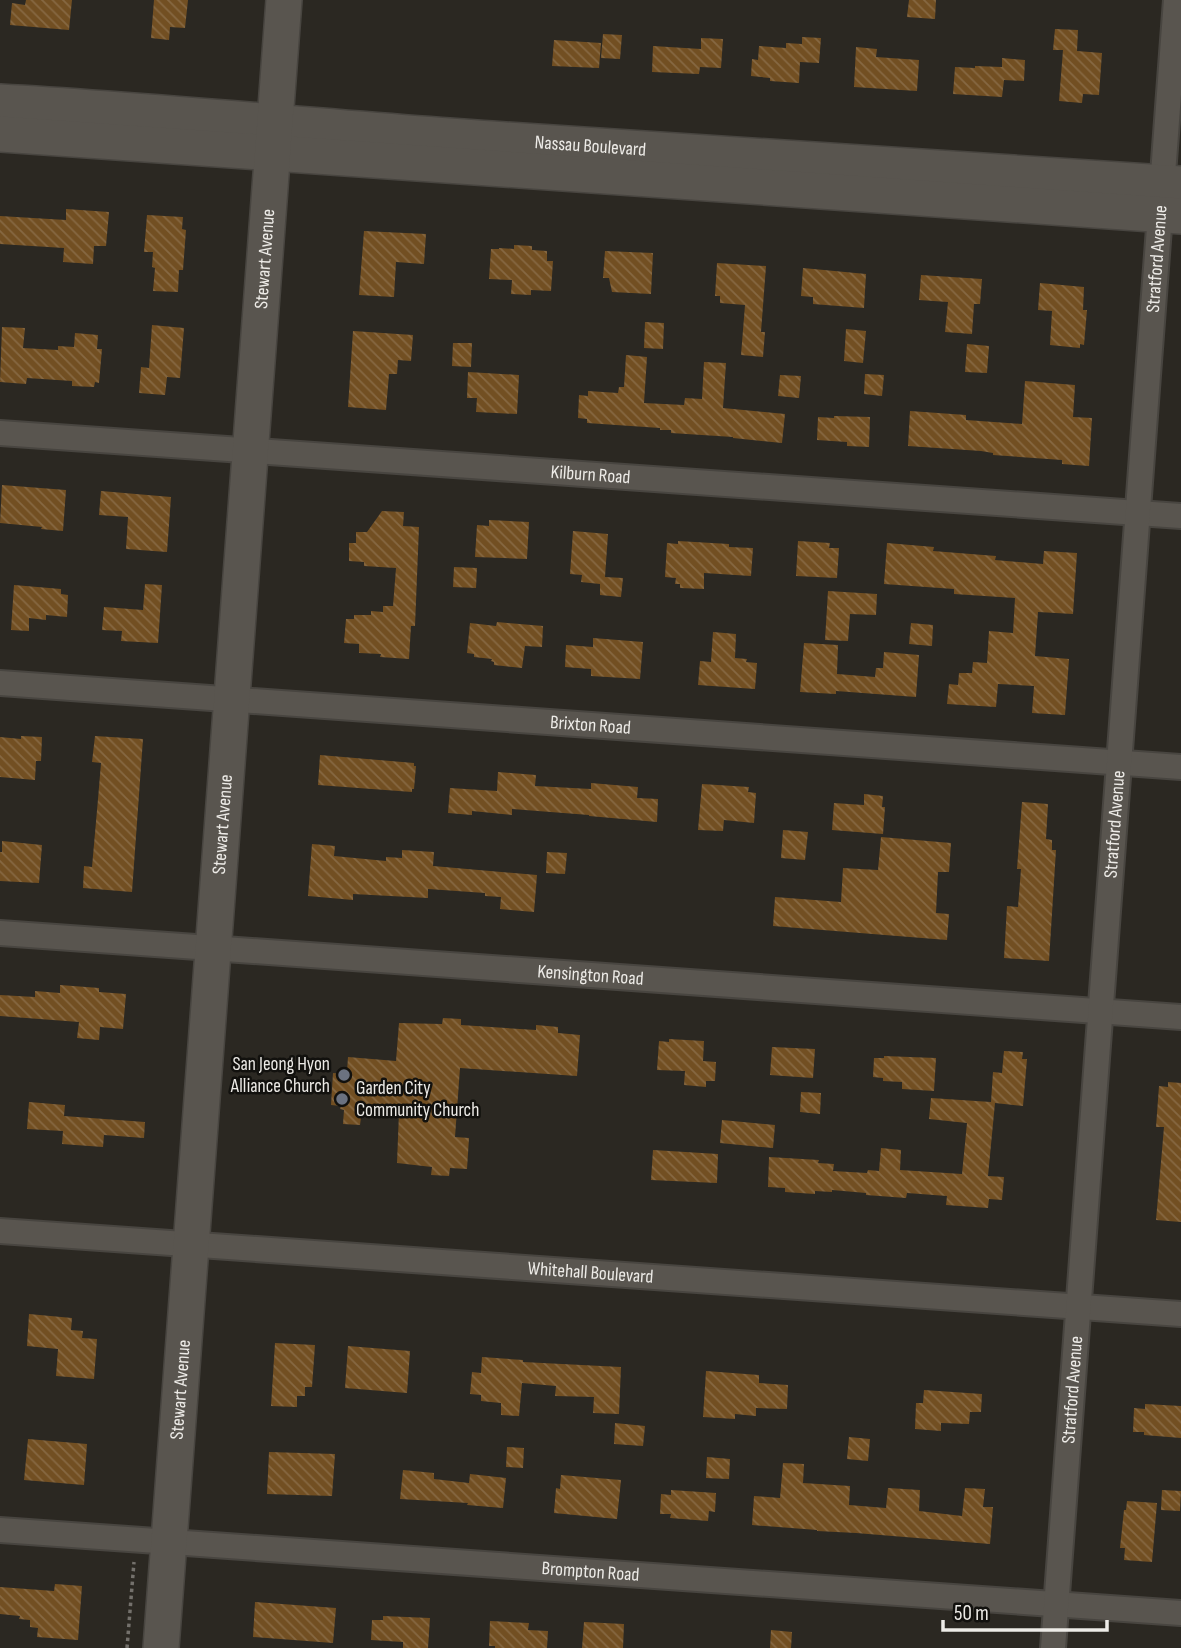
<svg xmlns="http://www.w3.org/2000/svg" width="1181" height="1648" font-family="'Sofia Sans Condensed',sans-serif">
<style>
.building{fill:url(#building-back-hatch)}
.lines{fill:none;stroke-linecap:round;stroke-linejoin:round}
.minor-casing{stroke:#484540;stroke-width:28}
.secondary-casing{stroke:#484540;stroke-width:38}
.path{stroke:#74716c;stroke-width:3.5;stroke-dasharray:3.5 3.5;stroke-linecap:butt}
.minor{stroke:#59554f;stroke-width:24}
.secondary{stroke:#59554f;stroke-width:35}
.worship-dot{fill:#6b7280;stroke:#12110e;stroke-width:2.5}
.labels{text-anchor:middle;dominant-baseline:central;stroke-width:5;stroke-linejoin:round;paint-order:stroke}
.street-label{font-size:19px;fill:#edebe7;stroke:#12110e}
.poi-label{font-size:19px;fill:#edebe7;stroke:#12110e;text-anchor:end}
</style>
<defs>
<pattern id="building-back-hatch" width="6" height="6" patternUnits="userSpaceOnUse" patternTransform="scale(1.75)"><rect width="6" height="6" fill="#724f22"/><path d="M-1 5l2 2M0 0l6 6M5-1l2 2" fill="none" stroke="#866842"/></pattern>
</defs>
<rect width="100%" height="100%" fill="#2b2822"/>
<path class="building" d="M26,0H72L69,30L10,25L12,3L25,5Z
M154,0H188L185,28L170,27L169,40L151,38Z
M909,0H936L935,19L907,17Z
M1055,29L1078,30L1077,51L1102,53L1099,95L1083,94L1082,103L1059,101L1063,50H1053Z
M603,34L622,35L620,59L601,58Z
M802,37L821,38L819,63L800,62L799,83L770,81V78L751,76L752,59L758,60L759,46L786,48V43L802,44Z
M701,38L723,39L721,68L700,67L699,74L652,72L653,46L701,49Z
M554,40L601,43L599,68L552,66Z
M856,47L877,49L876,57L919,60L917,91L854,87Z
M1002,58L1025,60L1024,81L1004,80L1002,97L953,94L955,67L975,68V66L1002,67Z
M66,209L109,212L106,246H94L93,264L63,262L64,248L0,244V216L66,220Z
M147,215L183,217L182,229L186,230L183,270H179L178,292L153,291L155,268L152,267L153,252H144Z
M364,231L426,234L424,264L396,262L394,297L359,295Z
M514,245L532,246V250L547,251V261H553L551,291L531,290V295L511,294L512,280L489,279L491,249H499V248L514,249Z
M605,251L653,253L651,294L612,292L609,278H603Z
M717,263L766,266L761,332H765L763,357L741,355L745,305L720,303V296H715Z
M803,268L866,274L864,308L813,304V297L801,296Z
M921,275L982,279L980,304H974L972,334L945,332L948,302L919,300Z
M1040,283L1084,287L1083,310H1087L1084,345L1080,344V348L1050,345L1052,311L1038,310Z
M645,322L664,323L663,349L644,348Z
M152,325L184,328L180,378L167,377L165,395L139,393L141,367L149,368Z
M2,327L25,328L23,348L58,350V346L74,347L75,333L98,335L97,349H102L99,383L95,382L94,387L72,386V381L27,378L26,384L0,382Z
M846,329L866,331L863,363L844,361Z
M353,331L413,335L411,361L398,360L397,374H389L386,410L348,407Z
M453,343H472L471,367L452,366Z
M967,344L989,346L987,373L965,372Z
M626,355L647,357L644,403L684,405L685,398L702,399L704,362L726,363L723,408L785,414L782,443L733,438V437L671,433V430H660V428L587,423V419L578,418L579,395L588,396V391L618,393L619,387H624Z
M468,372L519,375L517,414L476,412L477,398H467Z
M865,374L884,375L882,396L864,394Z
M780,375L801,376L799,398L778,396Z
M1025,381L1075,385L1073,417L1092,418L1089,466L1062,464V460L993,455V453L981,451L908,446L910,411L966,415V420L1022,424Z
M834,416L870,417L869,447L847,446V442L817,440L818,417L834,418Z
M2,485L66,490L63,531L41,529L42,527L0,523Z
M101,491L171,497L167,552L126,549L128,517L99,515Z
M382,511L404,512L403,526L419,527L415,626H411L409,659L380,657L381,654L359,653V644L344,643L346,619H354V615H371V611L383,612V606H393L396,568L364,566V562L349,561V543H356V532H367Z
M489,520L529,522L527,559L475,557L477,525L489,526Z
M573,531L608,534L605,577L623,578L621,597L600,595V584L581,582L582,575L570,574Z
M678,541L729,544V547L753,548L751,576L704,573V589L680,588V584H675L676,578L665,577L667,543L678,544Z
M798,541L830,543L829,548H839L837,578L796,576Z
M887,543L934,547L933,551L996,556L995,560L1043,564L1044,551L1077,553L1073,614L1038,612L1035,656L1069,659L1065,715L1032,713L1034,686L998,684L996,707L947,704L949,684L958,685L959,673H972L973,662L987,663L989,631L1013,633L1015,598L954,594V589L884,584Z
M454,567L477,568L476,588L453,587Z
M145,584L162,585L158,643L121,641L122,631L102,630L104,607L143,610Z
M14,585L61,589V594L68,595L67,617L46,615V620L29,618V631L11,630Z
M828,591L877,594L876,615L850,614L848,641L825,640Z
M497,622L543,626L542,647L525,646L522,668L494,665V662L491,661L492,659L474,657V654L467,653L470,623L496,626Z
M911,623L933,625L932,646L909,644Z
M713,632L736,634L735,658L747,659L746,662L757,663L755,689L698,685L700,661L711,662Z
M593,638L643,642L640,679L591,676V669L565,667L566,645L593,647Z
M804,643L838,645L837,674L875,677L876,668H883L884,652L919,655L916,697L836,691V694L800,692Z
M21,736L42,737L41,761H36L35,780L0,777V737L21,739Z
M95,736L143,739L132,892L83,888L84,866L92,867L98,799L101,763L92,762Z
M320,755L414,763V766H416L414,789H412V792L318,785Z
M498,772L536,775L535,786L591,789V783L638,787L637,798L658,799L657,822L589,816V815L512,809V815L472,811V815L448,813L450,788L497,791Z
M702,784L749,787L748,792L756,793L754,823L724,820L723,831L698,830Z
M864,794L883,796L882,807H885L883,834L832,830L834,803L864,805Z
M1022,802L1048,804L1046,839L1052,840V850H1056L1049,961L1004,958L1007,906L1018,907L1021,869H1017Z
M783,830L808,832L805,860L781,858Z
M881,837L951,843L949,872H938L936,913L949,914L947,940L773,926L775,897L841,902L843,868L878,870Z
M2,841L42,845L39,883L0,881V852H2Z
M312,844L335,846L334,856L386,861V857L402,858V850L434,852L433,866L537,875L534,912L500,909L501,897L485,896V893L428,889V898L353,894V900L308,896Z
M547,852L567,853L565,874L546,873Z
M60,985L99,988V992L126,994L123,1029L100,1027L99,1040L77,1038L79,1022L0,1016V995L35,997V991L60,993Z
M443,1018L461,1019V1025L536,1030V1025L558,1027V1033L580,1035L577,1076L460,1068L455,1137L469,1138L467,1169L450,1168L449,1176L431,1175L432,1167L397,1163L399,1112L362,1110L360,1125L343,1124L344,1110L340,1109L341,1106L331,1105L333,1073L344,1074V1070L347,1071L348,1057L396,1061L399,1023L442,1024Z
M669,1039L704,1041L703,1061L716,1062L715,1081H706V1087L684,1085L685,1071L657,1070L659,1041L669,1042Z
M772,1047L815,1049L813,1078L770,1075Z
M1004,1051L1023,1052L1022,1059H1027L1023,1106L995,1103L988,1176L1004,1177L1002,1200L989,1199L988,1208L946,1205L947,1196L907,1193L906,1198L866,1195V1193L832,1190V1192L815,1191V1194L785,1192V1188L768,1187L769,1157L819,1160L818,1163L834,1164L833,1171L867,1173L868,1170L879,1171L881,1148L901,1150L900,1170L962,1174L967,1123L929,1119L931,1098L991,1102L993,1072L1002,1073Z
M884,1056L936,1058L934,1091L902,1089V1082L883,1081V1078L873,1077L874,1058H884Z
M1168,1082L1181,1083V1222L1156,1220L1164,1127H1156L1159,1086L1168,1087Z
M801,1092L821,1093L820,1114L800,1112Z
M29,1102L65,1105L64,1116L145,1122L144,1138L104,1135L103,1147L62,1144L63,1131L27,1129Z
M722,1120L775,1125L773,1148L720,1143Z
M653,1150L718,1154L717,1183L651,1180Z
M29,1314L72,1318L71,1330L83,1331L82,1338L97,1339L94,1379L56,1376L58,1349L27,1346Z
M275,1343L315,1345L312,1387H305V1396H297V1407L271,1406Z
M348,1346L410,1351L407,1393L345,1388Z
M482,1357L523,1360V1362L621,1367L619,1414L593,1413L594,1397L555,1396L556,1386L522,1383L519,1416L501,1415V1403L481,1401V1395L470,1394L472,1372L481,1373Z
M706,1371L759,1375V1383L788,1385L787,1409L756,1408V1416L735,1414V1419L703,1417Z
M924,1390L982,1394L981,1412H970L969,1424L941,1423V1431L915,1429L916,1403H923Z
M1145,1404L1181,1406V1438L1144,1435V1432H1133L1134,1408L1145,1409Z
M615,1423L645,1426L643,1446L614,1444Z
M849,1437L870,1439L868,1461L847,1459Z
M28,1439L87,1444L84,1485L24,1480Z
M507,1447L524,1448L523,1468L506,1467Z
M269,1452L335,1454L332,1496L267,1494Z
M707,1457L730,1459L729,1479L706,1478Z
M783,1463L804,1464L803,1483L850,1486L849,1505L886,1508L888,1488L920,1490L919,1511L962,1516L965,1488L985,1489L983,1507H993L990,1544L856,1533L817,1531V1530L752,1525L754,1496L780,1498Z
M403,1470L434,1473V1479L469,1483L470,1474L506,1478L503,1508L467,1505L468,1503L400,1499Z
M561,1475L621,1480L617,1519L554,1513L556,1488L560,1489Z
M671,1490L716,1493L715,1512L709,1511L708,1521L670,1518L671,1514H660L661,1494L671,1495Z
M1162,1490L1181,1491L1180,1511L1161,1510Z
M1127,1501L1157,1503L1152,1562L1124,1560L1125,1548H1120L1124,1510H1126Z
M55,1584L82,1586L78,1640L37,1637L38,1628L30,1627V1620L19,1619L20,1616L0,1614V1587L54,1591Z
M255,1602L336,1608L333,1643L253,1637Z
M383,1616L430,1618L428,1648H403V1642L371,1640L372,1620H383Z
M490,1621L529,1623L528,1630L548,1631L547,1648H495V1646H489Z
M584,1622L624,1624L623,1648H582Z
M771,1630L792,1632L791,1648H770Z"/>
<g class="lines">
<g class="minor-casing">
<g id="minor">
<path id="s1" d="M0,433L1181,516"/>
<path id="s2" d="M0,683L1181,767"/>
<path id="s3" d="M0,933L1181,1017"/>
<path id="s4" d="M0,1231L1181,1314"/>
<path id="s5" d="M0,1530L1181,1613"/>
<path id="s6" d="M1053,1648L1176,0"/>
</g>
</g>
<g class="secondary-casing">
<g id="secondary">
<path id="s7" d="M0,102C164,111 328,128 492,139C722,156 952,168 1181,184"/>
<path d="M0,134L1181,216"/>
<path id="s8" d="M161,1648L284,0"/>
</g>
</g>
<path class="path" d="M127,1648L134,1562"/>
<use href="#minor" class="minor"/>
<use href="#secondary" class="secondary"/>
</g>
<g class="worship-dot">
<circle cx="344" cy="1075" r="7"/>
<circle cx="342" cy="1099" r="7"/>
</g>
<g class="labels">
<g class="street-label">
<text stroke="none"><textPath href="#s7" startOffset="592">Nassau Boulevard</textPath></text>
<text stroke="none"><textPath href="#s8" startOffset="1393">Stewart Avenue</textPath></text>
<text stroke="none"><textPath href="#s6" startOffset="1393">Stratford Avenue</textPath></text>
<text stroke="none"><textPath href="#s1" startOffset="592">Kilburn Road</textPath></text>
<text stroke="none"><textPath href="#s2" startOffset="592">Brixton Road</textPath></text>
<text stroke="none"><textPath href="#s8" startOffset="826">Stewart Avenue</textPath></text>
<text stroke="none"><textPath href="#s6" startOffset="826">Stratford Avenue</textPath></text>
<text stroke="none"><textPath href="#s3" startOffset="592">Kensington Road</textPath></text>
<text stroke="none"><textPath href="#s4" startOffset="592">Whitehall Boulevard</textPath></text>
<text stroke="none"><textPath href="#s8" startOffset="259">Stewart Avenue</textPath></text>
<text stroke="none"><textPath href="#s6" startOffset="259">Stratford Avenue</textPath></text>
<text stroke="none"><textPath href="#s5" startOffset="592">Brompton Road</textPath></text>
</g>
<g class="poi-label">
<text x="330" y="1064">San Jeong Hyon<tspan x="330" dy="22">Alliance Church</tspan></text>
<text x="356" y="1088" text-anchor="start">Garden City<tspan x="356" dy="22">Community Church</tspan></text>
</g>
</g>
<path d="M943 1620v10h164v-10" fill="none" stroke="#edebe7" stroke-width="3.5"/>
<text x="954" y="1620" font-size="21" fill="#edebe7" stroke="#12110e" stroke-width="5" paint-order="stroke">50 m</text>
</svg>
